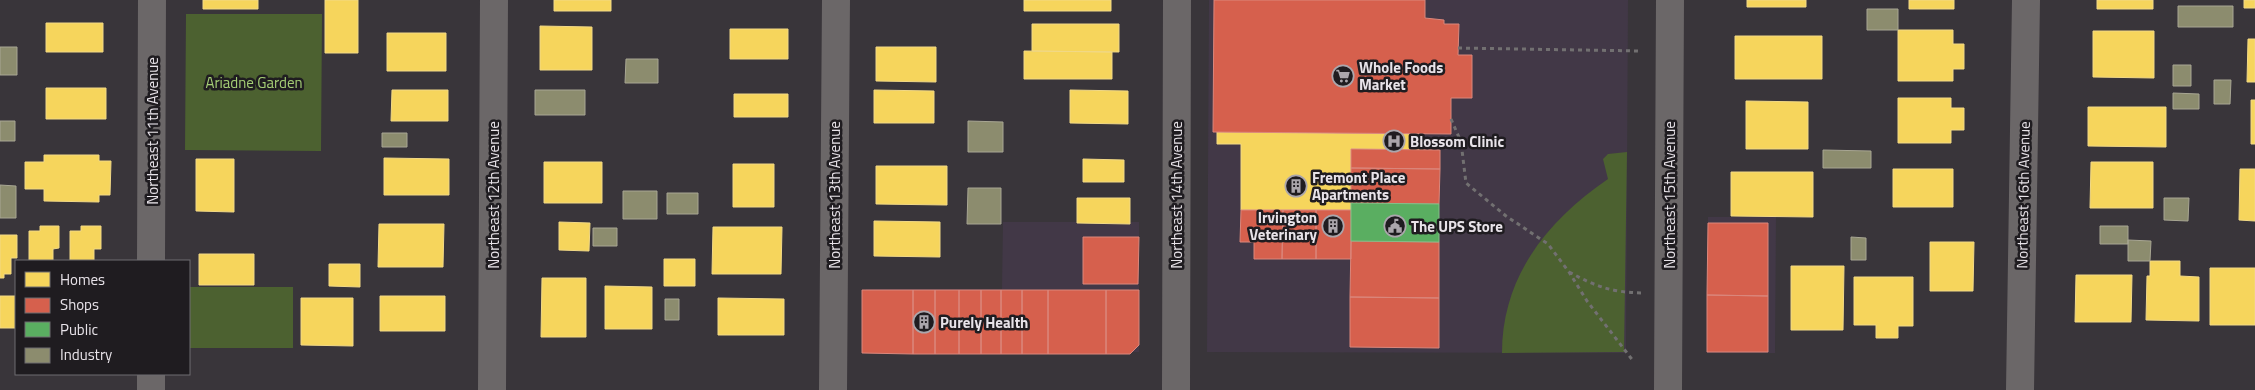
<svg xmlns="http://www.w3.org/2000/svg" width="2255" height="390" font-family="'Titillium Web',sans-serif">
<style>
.commercial{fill:#423847}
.green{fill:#4c6130}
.homes{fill:#f6d55c;stroke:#f2d986}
.shops{fill:#d6604d;stroke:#db877c}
.public{fill:#5aae61;stroke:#85be8a}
.industry{fill:#8c8c6e;stroke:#a8a693}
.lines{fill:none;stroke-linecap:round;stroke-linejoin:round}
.path{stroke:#727071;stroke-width:3;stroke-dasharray:4 4;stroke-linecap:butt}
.minor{stroke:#6b6768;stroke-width:28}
.tertiary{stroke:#6b6768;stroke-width:28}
.labels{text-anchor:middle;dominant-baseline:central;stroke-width:5;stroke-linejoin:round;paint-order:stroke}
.poi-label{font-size:15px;font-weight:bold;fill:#e8e3e9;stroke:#1f1c20;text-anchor:start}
.park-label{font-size:15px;fill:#a5ce75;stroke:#1f1c20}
.street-label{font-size:15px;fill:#e8e3e9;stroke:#1f1c20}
</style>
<rect width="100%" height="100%" fill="#39353a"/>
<path class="commercial" d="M1209,0H1628L1626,353L1207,352Z
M1708,217H1776L1775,353H1707Z
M1003,222H1139V352L866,351V289H1002Z"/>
<path class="green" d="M186,14H322L321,151L185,150Z
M1627,152L1624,352L1502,353C1502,276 1548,220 1608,179L1603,159L1608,154Z
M189,287H293V348H189Z"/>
<path class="homes" d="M203,0H258V9H203Z
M325,0H358V53H325Z
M554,0H611V11H554Z
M1024,0H1111V11H1024Z
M1747,0H1806V7H1747Z
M1909,0H1954V9H1909Z
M2097,0H2153V9H2097Z
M2244,0H2255V8H2244Z
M46,23H103V52H46Z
M1032,24H1119V52L1032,51Z
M540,26L592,27V70H540Z
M730,29H788V59H730Z
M1898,30H1953V44H1964V69H1953V81H1898Z
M2093,31H2154V78L2093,77Z
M387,33H446V71H387Z
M1735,36H1822V79H1735Z
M2248,39H2255V82H2247Z
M876,47H936V82L876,81Z
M1024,51L1112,52V79H1024Z
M46,88H106V119H46Z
M392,90H448V121H391Z
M874,90L934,91V123H874Z
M1070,90L1128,91V124L1070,123Z
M734,94H788V117H734Z
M1898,98H1951V108H1964V130H1951V143H1898Z
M2251,100H2255V144H2251Z
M1746,101L1808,102V149H1746Z
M2088,107H2166V147L2088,146Z
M1217,132L1423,134L1422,150L1351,149V210H1241V144H1217Z
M44,155H99V161H111L110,195H99V202L44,201V189H25V162H44Z
M384,158L449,159V195H384Z
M196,159H234V212L196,211Z
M1083,159L1124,160V182H1083Z
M544,162H602V203H544Z
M2091,162H2153V208H2090Z
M733,164H774V207H733Z
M876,166H947V205L876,204Z
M1893,169H1953V207H1893Z
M2240,169H2255V221L2239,220Z
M1731,172H1813V217L1731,216Z
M1077,198H1130V224L1077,223Z
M874,221L940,222V257L874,256Z
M559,222L590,223L589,251L559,250Z
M379,224H444L443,267H378Z
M40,226H59V248L53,249V261H29V231H40Z
M81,226H101V249H94V261H70V231H81Z
M713,227H782L781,274H712Z
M0,235H17V258H11V274H4V278H0Z
M1930,242H1974L1973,291H1930Z
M199,254H254V285H199Z
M664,259H695V286H664Z
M2150,261H2180V276L2199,277V321L2146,320L2147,276H2150Z
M329,264H360V287L329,286Z
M1791,266H1844L1843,330H1791Z
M2210,268H2255V325H2210Z
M2076,275H2132L2131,322H2075Z
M1854,277H1913V326H1898V338H1876V325H1854Z
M542,278H586V337H541Z
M605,286L652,287V329H605Z
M0,296H16V328H0Z
M380,296H445V331H380Z
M301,298H353V346L301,345Z
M718,298L784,299V335H718Z"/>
<path class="shops" d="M1214,0H1425V18L1444,20V24H1459L1458,55H1472V98H1451V134L1213,132Z
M1351,149L1440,150V169L1351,168Z
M1351,168L1440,169L1439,204L1351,203Z
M1241,210H1283L1282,259H1254V242H1240Z
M1283,210H1316V259H1282Z
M1316,210H1351V259H1316Z
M1708,223H1768V296L1707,295Z
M1083,237H1139L1138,284H1083Z
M1351,241L1439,242V298L1350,297Z
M862,290H913V354L862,353Z
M913,290H935V354H913Z
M935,290H959V354H935Z
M959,290H981V354H959Z
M981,290H1001V354H981Z
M1001,290H1022V354H1001Z
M1022,290H1048V354H1022Z
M1048,290H1106V354H1048Z
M1106,290H1139V345L1130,354H1106Z
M1707,295L1768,296V352H1707Z
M1350,297L1439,298V348L1350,347Z"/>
<path class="public" d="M1351,203L1439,204V242L1351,241Z"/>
<path class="industry" d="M2178,6H2233V27H2178Z
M1867,9H1898V30H1867Z
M0,47H17V75H0Z
M626,59H658V83H625Z
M2173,65H2191V86H2173Z
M2214,80H2231L2230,104H2214Z
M535,90H585V115H535Z
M2173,93L2199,94V109H2173Z
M0,121H15V141H0Z
M968,121L1003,122V152H968Z
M382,133H407V147H382Z
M1823,150L1871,151V168H1823Z
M0,185L16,186V218H0Z
M968,188H1001V224H967Z
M623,191H657V219H623Z
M667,193H698V214H667Z
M2164,198H2189L2188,221L2164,220Z
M2100,226H2128V244H2100Z
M593,228H617V246H593Z
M1851,237L1866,238V260H1851Z
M2128,240L2151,241L2150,261H2128Z
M665,299H679V320H665Z"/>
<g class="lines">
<path class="path" d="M1458,48L1641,51
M1451,119L1461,142
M1423,142H1461L1466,183L1506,216L1548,244L1569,272L1587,301L1634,362
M1569,272C1595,286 1610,292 1641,293"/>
<path class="minor" d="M151,261L152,0
M151,374V390
M492,390L494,0
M833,390L836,0
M1176,390L1177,0
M2020,390L2026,0"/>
<path class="tertiary" d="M1668,390L1670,0"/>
</g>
<defs>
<g id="supermarket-ring" transform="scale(1.125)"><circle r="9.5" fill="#1f1c20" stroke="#aba6ac" stroke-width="1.5"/><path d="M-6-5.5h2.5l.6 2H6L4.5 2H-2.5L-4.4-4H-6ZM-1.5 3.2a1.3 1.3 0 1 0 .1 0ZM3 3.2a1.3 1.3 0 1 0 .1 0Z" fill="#aba6ac"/></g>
<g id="hospital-ring" transform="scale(1.125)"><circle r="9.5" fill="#1f1c20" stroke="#aba6ac" stroke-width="1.5"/><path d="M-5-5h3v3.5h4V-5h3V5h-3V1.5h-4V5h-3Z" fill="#aba6ac"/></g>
<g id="building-ring" transform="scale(1.125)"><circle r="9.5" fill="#1f1c20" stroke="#aba6ac" stroke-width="1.5"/><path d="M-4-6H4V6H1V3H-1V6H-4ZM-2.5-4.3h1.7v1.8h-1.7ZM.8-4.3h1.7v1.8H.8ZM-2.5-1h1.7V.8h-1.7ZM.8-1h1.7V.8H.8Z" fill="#aba6ac"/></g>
<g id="civic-ring" transform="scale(1.125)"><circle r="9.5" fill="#1f1c20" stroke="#aba6ac" stroke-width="1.5"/><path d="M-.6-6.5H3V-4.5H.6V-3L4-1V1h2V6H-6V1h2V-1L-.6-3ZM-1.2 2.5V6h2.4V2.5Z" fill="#aba6ac"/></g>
</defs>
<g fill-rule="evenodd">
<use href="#supermarket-ring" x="1343" y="76"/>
<use href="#hospital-ring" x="1394" y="141"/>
<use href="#building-ring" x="1296" y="186"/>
<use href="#building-ring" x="1333" y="226"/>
<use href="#civic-ring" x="1395" y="226"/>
<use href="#building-ring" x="924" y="322"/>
</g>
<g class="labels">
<g class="poi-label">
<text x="1359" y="67">Whole Foods<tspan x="1359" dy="17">Market</tspan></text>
<text x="1410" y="141">Blossom Clinic</text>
<text x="1312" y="177">Fremont Place<tspan x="1312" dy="17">Apartments</tspan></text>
<text x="1317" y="217" text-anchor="end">Irvington<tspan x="1317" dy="17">Veterinary</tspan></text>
<text x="1411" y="226">The UPS Store</text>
<text x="940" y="322">Purely Health</text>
</g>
<g class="park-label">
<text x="254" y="82">Ariadne Garden</text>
</g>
<g class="street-label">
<text transform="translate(152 131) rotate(-90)">Northeast 11th Avenue</text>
<text transform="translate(493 195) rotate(-90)">Northeast 12th Avenue</text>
<text transform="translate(834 195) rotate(-90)">Northeast 13th Avenue</text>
<text transform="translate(1176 195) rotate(-90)">Northeast 14th Avenue</text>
<text transform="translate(1669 195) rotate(-90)">Northeast 15th Avenue</text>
<text transform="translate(2023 195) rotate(-89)">Northeast 16th Avenue</text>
</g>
</g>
<rect x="15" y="260" width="175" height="115" fill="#1f1c20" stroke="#6f6c70"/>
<rect x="25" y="272" width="25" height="15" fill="#f6d55c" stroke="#6f6c70"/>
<text x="60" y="285" font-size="15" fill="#e8e3e9">Homes</text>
<rect x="25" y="298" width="25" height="15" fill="#d6604d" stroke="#6f6c70"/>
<text x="60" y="310" font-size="15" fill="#e8e3e9">Shops</text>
<rect x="25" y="322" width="25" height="15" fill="#5aae61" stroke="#6f6c70"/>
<text x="60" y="335" font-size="15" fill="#e8e3e9">Public</text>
<rect x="25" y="348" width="25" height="15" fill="#8c8c6e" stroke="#6f6c70"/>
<text x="60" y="360" font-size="15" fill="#e8e3e9">Industry</text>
</svg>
